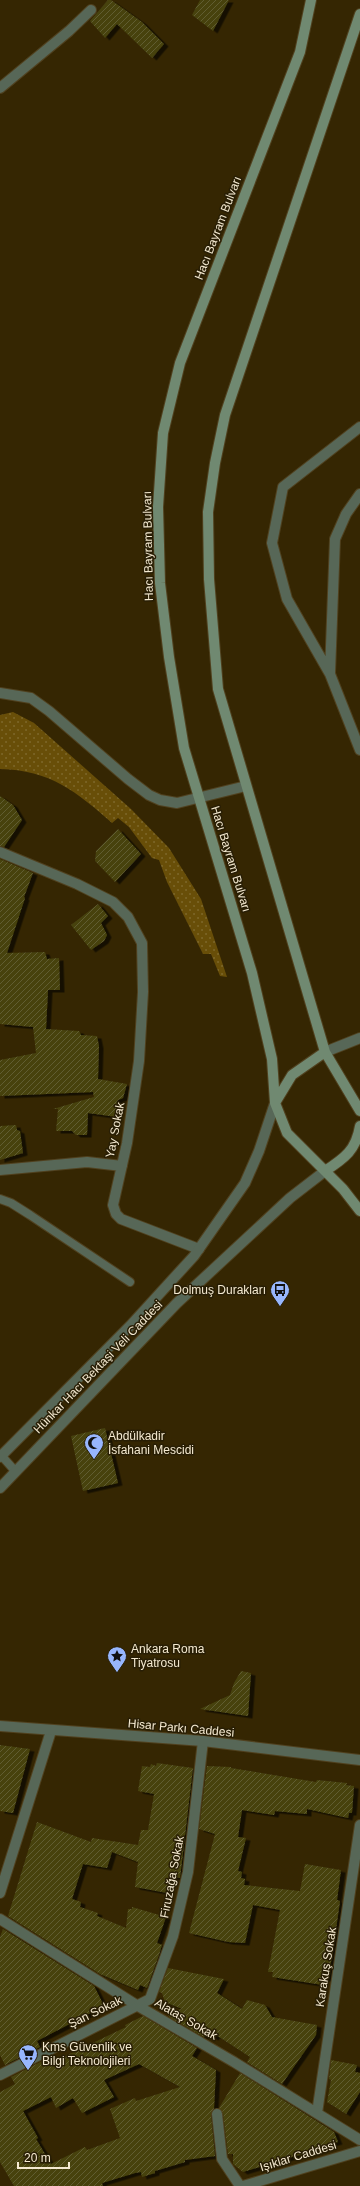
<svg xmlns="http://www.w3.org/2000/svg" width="360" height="2186" font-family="Arial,sans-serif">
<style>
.grass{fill:url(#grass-dots)}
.building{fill:url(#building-hatch);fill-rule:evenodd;filter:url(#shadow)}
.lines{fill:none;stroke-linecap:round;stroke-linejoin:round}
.service-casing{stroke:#50411f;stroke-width:10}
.minor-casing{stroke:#50411f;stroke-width:12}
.tertiary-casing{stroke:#50411f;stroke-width:12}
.secondary-casing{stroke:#50411f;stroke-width:12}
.service{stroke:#576757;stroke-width:8}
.minor{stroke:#576757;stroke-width:10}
.tertiary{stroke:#576757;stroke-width:10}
.secondary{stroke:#708971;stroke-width:10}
.labels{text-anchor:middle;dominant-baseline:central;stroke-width:3;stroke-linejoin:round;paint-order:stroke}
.street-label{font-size:12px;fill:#f4e9d0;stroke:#281e05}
.poi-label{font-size:12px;fill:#f4e9d0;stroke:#281e05;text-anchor:start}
</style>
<defs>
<pattern id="grass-dots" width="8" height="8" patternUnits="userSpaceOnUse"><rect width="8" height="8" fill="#684e08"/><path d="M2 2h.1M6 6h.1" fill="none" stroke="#7e682b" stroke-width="1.8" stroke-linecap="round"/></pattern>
<pattern id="building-hatch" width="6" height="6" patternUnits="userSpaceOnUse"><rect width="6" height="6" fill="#464210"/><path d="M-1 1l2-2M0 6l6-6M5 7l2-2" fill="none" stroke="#615d32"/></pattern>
<filter id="shadow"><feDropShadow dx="4.5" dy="2.5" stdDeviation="0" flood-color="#0009"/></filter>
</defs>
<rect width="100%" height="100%" fill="#352602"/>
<path class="grass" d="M13,712L34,723L131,809L169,848L201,899L227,977L220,976L211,954H203L167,882L159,860L152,858L129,827L118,818L112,823C77,792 50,770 0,769V715Z"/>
<path class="building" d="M108,0H111L142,22L164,44L152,58L117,24L105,38L90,21Z
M200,0H229L213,31L192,15Z
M0,796L13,805L22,820L4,847L0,846Z
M118,829L141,854L115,882L95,861L96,851Z
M0,859L33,873L24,897L25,898L7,953L45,952L47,959L59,958L60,990H48L46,1029L79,1031L81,1035L97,1036L99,1046L98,1079L127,1084L123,1098L118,1100L117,1117L88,1113L87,1135H76L72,1131H56L58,1109H53L94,1097L93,1092L0,1096V1060L36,1053L33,1027L0,1024Z
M98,904L108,916L101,923L107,935L104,941L91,950L71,925Z
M16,1125L17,1130L20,1131L23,1153L0,1160V1126Z
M105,1428L118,1483L83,1491L71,1436Z
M241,1671L251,1673L248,1716L200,1709L230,1695L234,1683Z
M0,1745L30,1749L13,1813L0,1811Z
M157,1763L193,1768L180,1878L171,1877L167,1893L135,1887L138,1862L112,1852L107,1868L83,1864L72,1899L81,1902L80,1907L98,1913L97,1916L126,1928L128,1909H132V1907L166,1917L157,1943L162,1945L159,1955L147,1988L140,1985L138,1990L100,1974L8,1916L37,1822L91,1842L92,1838L138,1845L141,1830H148L154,1794L138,1791L142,1766L150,1767L151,1764L156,1766Z
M207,1766L231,1767V1768L316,1782L317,1780L347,1783L346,1785L354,1786L352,1813H349L348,1818L307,1809V1814L275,1811L274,1815L242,1810L238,1837L246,1838L238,1871L242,1872L241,1878L245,1879L244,1885L300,1891L305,1864L341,1870L337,1900L340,1901L333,1950L328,1979H323V1985L272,1977L273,1972H268L280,1910L253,1905L245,1943L228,1942L189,1933L215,1834L199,1829Z
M3,1929L94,1986L104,2006L37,2041L40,2047L5,2065L0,2055V1937Z
M168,1968L224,1979L217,1993L242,2009L247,2000L265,2005L272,2017L317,2025L316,2035L282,2084L247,2062L250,2057L216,2035L214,2038L206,2033L204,2037L169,2017L168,2012L182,2009L165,2002L162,1993L159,1992Z
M143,2016L197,2048L192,2056L216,2070L214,2108L211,2115L215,2156L185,2160V2162L155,2171V2173L142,2177L141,2172L135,2173L102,2183L103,2186H14L0,2162V2092L15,2084L11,2077L46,2059L49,2064L126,2027L125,2025ZM139,2064L180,2087L136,2101L135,2098L110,2109L120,2138L87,2150L85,2147L51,2164L36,2139L38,2138L23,2111L51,2097L56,2108L73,2098L82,2113L114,2097L104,2080Z
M331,2060L357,2065L355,2072L360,2073V2092L346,2114L327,2102L331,2080L329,2079Z
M240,2073L334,2132L338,2142L330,2144L323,2150L301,2156L299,2155L243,2172L233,2164V2154H228L223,2113L219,2108Z"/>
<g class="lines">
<g class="service-casing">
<path id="service" d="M0,1199L11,1203L30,1215L130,1282
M0,1454L16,1472"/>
</g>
<g class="minor-casing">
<path id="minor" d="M0,88L69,31L91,10
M0,852L77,884L113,902L128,917L142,943L143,992L139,1061L127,1143L113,1205L116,1214L121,1219L199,1249
M0,1170L87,1162L122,1166
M0,1893L51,1731
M0,1919L138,2006L234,2062L360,2140
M0,2075L150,1999L173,1936L188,1872L203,1741
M317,2113L360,1825
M217,2114L222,2159L240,2186
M243,2186L360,2151"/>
</g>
<g class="tertiary-casing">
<path id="tertiary" d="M360,427L283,487L272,543L287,599L330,674L360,750
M330,673L335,539L346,514L360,494
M0,693L31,698L49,711L128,779L149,795L160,800L177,803L246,786
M325,1052L360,1038
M0,1457L130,1326L194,1256L245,1183L259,1151L275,1103
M0,1488L177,1303L290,1198L325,1171
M0,1726L203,1741L360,1760"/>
</g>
<g class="secondary-casing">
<path id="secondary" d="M311,0L300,52L180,363L163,433L158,507L160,583L169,657L184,748L252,973L272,1059L275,1103L287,1133L343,1189L360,1211
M360,14L225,415L215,463L208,512L209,579L218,689L325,1052L360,1111
M275,1103L292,1075L325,1052
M325,1171C345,1158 356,1150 360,1126"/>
</g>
<use href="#service" class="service"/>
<use href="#minor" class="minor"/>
<use href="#tertiary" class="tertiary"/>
<use href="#secondary" class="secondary"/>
</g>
<defs>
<g id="bus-pin" transform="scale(1)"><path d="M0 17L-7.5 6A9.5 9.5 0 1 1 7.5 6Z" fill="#97b6fd" stroke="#281e05"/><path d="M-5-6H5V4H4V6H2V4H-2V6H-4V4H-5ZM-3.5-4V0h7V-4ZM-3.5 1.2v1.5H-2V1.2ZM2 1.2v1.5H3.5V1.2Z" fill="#111"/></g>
<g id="mosque-pin" transform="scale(1)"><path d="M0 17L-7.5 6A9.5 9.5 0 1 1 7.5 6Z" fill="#97b6fd" stroke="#281e05"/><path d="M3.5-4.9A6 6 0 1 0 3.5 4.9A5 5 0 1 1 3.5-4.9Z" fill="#111"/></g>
<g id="sight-pin" transform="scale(1)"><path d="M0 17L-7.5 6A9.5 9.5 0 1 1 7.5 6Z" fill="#97b6fd" stroke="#281e05"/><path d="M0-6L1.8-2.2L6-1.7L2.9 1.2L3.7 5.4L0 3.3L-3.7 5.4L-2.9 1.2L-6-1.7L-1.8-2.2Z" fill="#111"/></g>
<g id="supermarket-pin" transform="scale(1)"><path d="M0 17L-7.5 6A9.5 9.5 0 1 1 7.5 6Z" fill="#97b6fd" stroke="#281e05"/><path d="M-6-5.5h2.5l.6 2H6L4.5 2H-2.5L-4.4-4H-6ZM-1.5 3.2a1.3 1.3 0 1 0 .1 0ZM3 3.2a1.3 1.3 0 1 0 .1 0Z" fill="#111"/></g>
</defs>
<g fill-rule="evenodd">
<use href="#bus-pin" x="280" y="1290"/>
<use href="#mosque-pin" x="94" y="1443"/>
<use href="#sight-pin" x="117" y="1656"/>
<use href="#supermarket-pin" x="28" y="2054"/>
</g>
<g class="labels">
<g class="street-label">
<text transform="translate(218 228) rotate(-69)">Hacı Bayram Bulvarı</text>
<text transform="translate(148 546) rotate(-91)">Hacı Bayram Bulvarı</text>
<text transform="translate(231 859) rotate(73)">Hacı Bayram Bulvarı</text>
<text transform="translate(115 1130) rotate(-79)">Yay Sokak</text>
<text transform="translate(98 1367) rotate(-46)">Hünkar Hacı Bektaşi Veli Caddesi</text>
<text transform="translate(181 1728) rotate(5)">Hisar Parkı Caddesi</text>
<text transform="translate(172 1877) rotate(-79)">Firuzağa Sokak</text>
<text transform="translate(326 1967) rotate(-81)">Karakuş Sokak</text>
<text transform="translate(95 2012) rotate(-26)">Şan Sokak</text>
<text transform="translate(186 2019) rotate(30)">Alataş Sokak</text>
<text transform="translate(298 2156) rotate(-17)">Işıklar Caddesi</text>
</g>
<g class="poi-label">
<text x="266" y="1290" text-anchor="end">Dolmuş Durakları</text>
<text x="108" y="1436">Abdülkadir<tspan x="108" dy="14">İsfahani Mescidi</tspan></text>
<text x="131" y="1649">Ankara Roma<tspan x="131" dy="14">Tiyatrosu</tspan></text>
<text x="42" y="2047">Kms Güvenlik ve<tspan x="42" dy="14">Bilgi Teknolojileri</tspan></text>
</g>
</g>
<path d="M18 2162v6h51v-6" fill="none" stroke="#f4e9d0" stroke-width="2"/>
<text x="24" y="2162" font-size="12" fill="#f4e9d0" stroke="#281e05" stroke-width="3" paint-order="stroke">20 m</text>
</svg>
